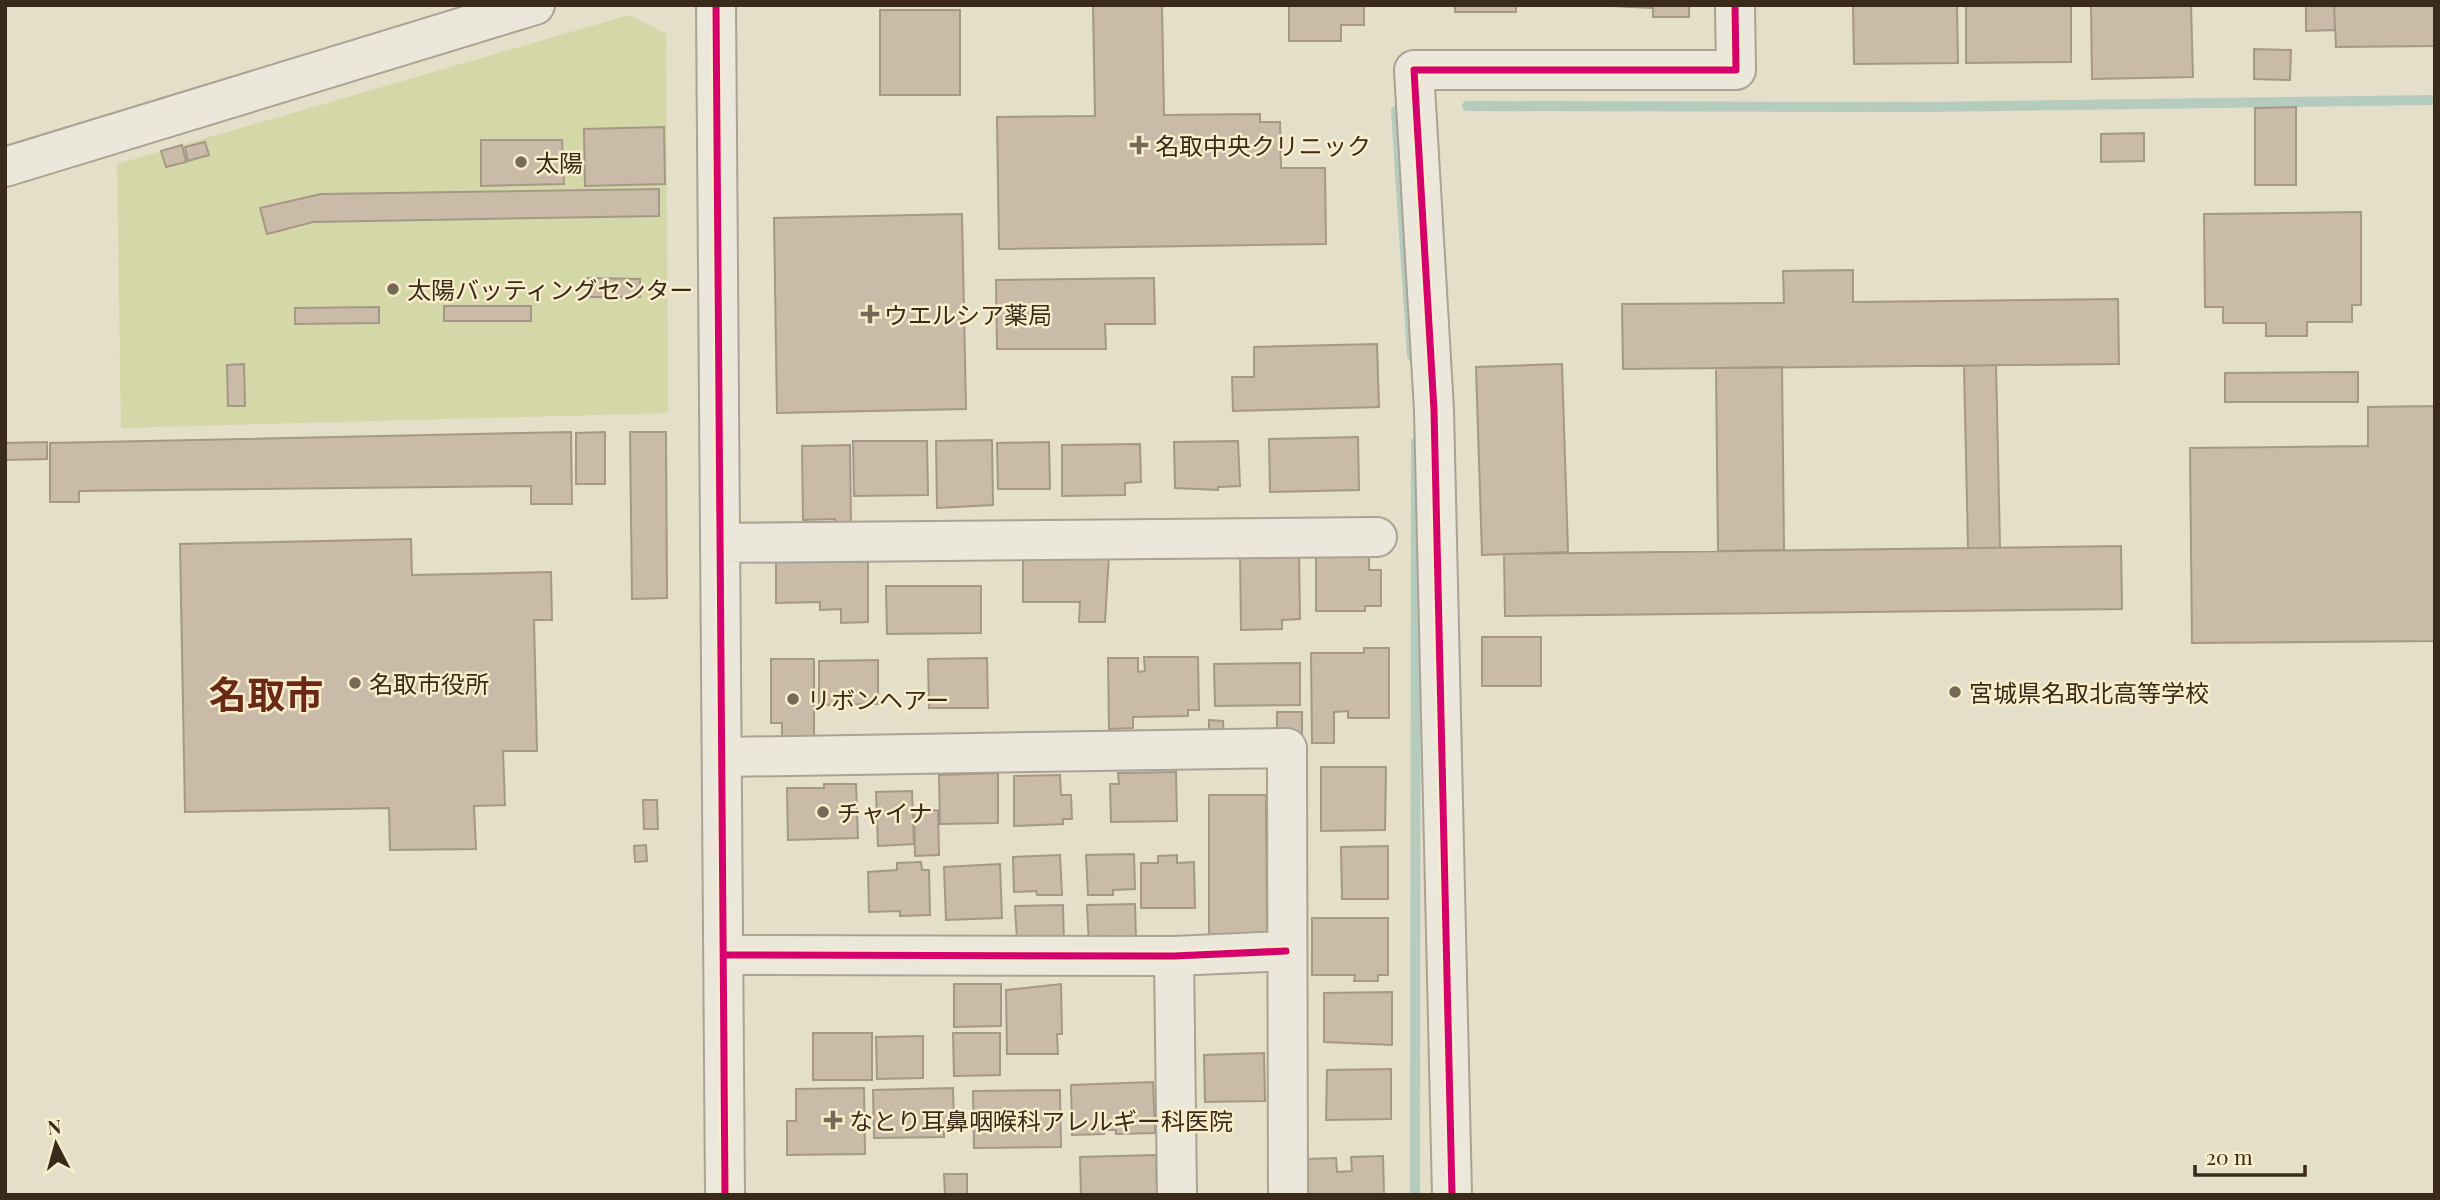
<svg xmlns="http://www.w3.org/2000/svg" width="2440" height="1200" font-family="'Playfair Display','Noto Sans JP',serif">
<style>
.green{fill:#d4d7a8}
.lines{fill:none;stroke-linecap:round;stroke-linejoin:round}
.stream{stroke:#b5cbbe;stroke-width:10}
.building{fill:#cabba9;stroke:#a59887;stroke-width:2}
.minor-casing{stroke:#aaa292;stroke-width:42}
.minor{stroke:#ece7db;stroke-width:38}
.cycleway-casing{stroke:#f9edcb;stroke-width:11}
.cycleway{stroke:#d6006c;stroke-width:7}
.poi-dot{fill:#756957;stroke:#f9edcb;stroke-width:2.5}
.labels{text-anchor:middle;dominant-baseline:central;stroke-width:5;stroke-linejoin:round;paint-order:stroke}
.poi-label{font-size:24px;fill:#392a1a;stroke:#f9edcb;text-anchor:start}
.town-label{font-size:38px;font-weight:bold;fill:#6a2915;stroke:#f9edcb}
</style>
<rect width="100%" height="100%" fill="#e5dec8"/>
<path class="green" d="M629,15L666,34L668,413L121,428L117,164Z"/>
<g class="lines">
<path class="stream" d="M1467,106L1927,107L2435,100
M1396,111L1412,356
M1415,1195L1416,442"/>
</g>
<path class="building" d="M1093,5H1162L1164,115L1260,114V122H1280L1281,168H1325L1326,244L999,249L997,117L1095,116Z
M1289,5H1364V25H1341V41H1289Z
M1455,5H1516V12H1455Z
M1589,5H1689V17H1653V8Z
M1853,5H1957L1958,63L1854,64Z
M1966,5H2071V62L1966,63Z
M2091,5H2191L2193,77L2092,79Z
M2306,5H2334L2335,30L2306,31Z
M2334,5H2435V46L2336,47Z
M880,10H960V95H880Z
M2254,49L2291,50L2290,80L2254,79Z
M2296,107V185H2255V108Z
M664,127L665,184L585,186L584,129Z
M2144,133V161L2101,162V134Z
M481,140H562L564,184L481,186Z
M205,142L209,155L188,161L185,147Z
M182,145L186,162L166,167L161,151Z
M659,189V216L313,222L267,234L260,208L321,194Z
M2361,212V305H2352V322H2307V336H2266V323H2223V307H2205L2204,214Z
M962,214L966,409L777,413L774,218Z
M1853,270V302L2118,299L2119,364L1623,369L1622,304L1784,303L1783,271Z
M588,278L640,279V297H588Z
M1154,278L1155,324H1105L1106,349H997L996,280Z
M444,306H531V321H444Z
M379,307V323L295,324V308Z
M1377,344L1379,407L1233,411L1232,377H1254V347Z
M244,364L245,406H228L227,365Z
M1562,364L1568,552L1482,555L1476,367Z
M1996,365L2000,548H1968L1964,366Z
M1782,367L1784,550L1718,551L1716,368Z
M2358,372V402H2225V373Z
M2435,406V641L2192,643L2190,448L2368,446V407Z
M571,432L572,504H531V486L79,491V502H50V443Z
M605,432V484H576V433Z
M630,432H666L667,598L632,599Z
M1358,437L1359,490L1270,492L1269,439Z
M992,440L993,505L937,508L936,441Z
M853,441H927L928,495L854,496Z
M1238,441L1240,486L1218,487V490L1175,488L1174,442Z
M47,442V459L5,460V443Z
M1049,442L1050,489H998L997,443Z
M1140,444L1141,482L1125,483V495L1062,496V445Z
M850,445L851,528L835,529V519L803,520L802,446Z
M411,539L412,575L551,572L552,620H534L537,751H503L505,805L474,806L476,849L390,850L389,808L185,812L180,544Z
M2121,546L2122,609L1505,616L1504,554Z
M1299,552L1300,619L1282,620V629L1241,630L1240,554Z
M1023,554H1109L1105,622H1079L1080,602H1023Z
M1316,557H1369V570H1381V606H1365V611H1316Z
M776,562H868V622L841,623V609L820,610V602L776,603Z
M886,586H981V633L887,634Z
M1482,637H1541V686H1482Z
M1364,648H1389V718H1348V711L1334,712V743H1312L1311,653H1364Z
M1144,657H1198L1199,710H1188V716L1133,717V728L1109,729L1108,658H1138V672L1145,671Z
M987,658L988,708H929L928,659Z
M771,659H814V741H782V723H771Z
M878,660V704L819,705V661Z
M1300,663V705L1215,706L1214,664Z
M1277,712H1302V738H1277Z
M1209,720L1223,721L1224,743H1209Z
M1321,767H1386L1385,830L1321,831Z
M1176,772L1177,821L1111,822L1110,784H1119L1118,773Z
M998,773V823L940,824L939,775Z
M1060,775L1061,795H1071L1072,819H1063V824L1014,826V776Z
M824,784H856L858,838L788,840L787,788H824Z
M912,791L914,844L878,846L876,792Z
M1209,795H1266L1267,934H1209Z
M643,800H657L658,829H644Z
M938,810L939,855L915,856L914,811Z
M646,845L647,861L635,862L634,846Z
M1388,846V899H1342L1341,847Z
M1134,854L1135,889L1113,890V895H1088L1086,855Z
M1060,855L1062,895H1037L1036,891L1014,892L1013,857Z
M1177,855V863L1194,862L1195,908H1141V863H1158V856Z
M921,862L922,870H929L930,915L900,916V911L869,912L868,872L897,870V863Z
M1000,864L1002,918L946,920L944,867Z
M1135,904L1136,939L1089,945L1087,905Z
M1063,905L1064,944L1017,941L1015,906Z
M1312,918H1388V975H1378V981H1354L1355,975H1312Z
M954,984H1001V1026L954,1027Z
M1061,984L1062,1034H1057L1058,1054H1007L1006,990Z
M1392,992V1045L1324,1042V993Z
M813,1033H872V1080H813Z
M953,1033H1000V1075L954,1076Z
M923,1036V1078L877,1079L876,1037Z
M1264,1053L1265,1101L1205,1102L1204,1055Z
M1391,1069V1119L1326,1120L1327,1070Z
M1153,1082L1155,1133L1116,1134V1130H1103L1104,1134L1072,1135L1071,1085Z
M864,1088L865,1154L787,1155V1121H796V1089Z
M953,1088L954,1126L944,1127V1137L874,1138L873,1090Z
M1060,1090L1061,1147L974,1148L973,1091Z
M1156,1155L1157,1195H1081L1080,1157Z
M1383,1156L1384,1195H1307V1159L1336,1158L1337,1172L1352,1171L1351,1157Z
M944,1174H967V1195H945Z"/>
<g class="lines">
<g class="minor-casing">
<path id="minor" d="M716,5L725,1195
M5,167L535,5
M721,543L1377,537
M723,757L1287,748L1288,1195
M724,955L1174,956L1286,951
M1174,956L1177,1195
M1452,1195L1434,410L1414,70H1736L1735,5"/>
</g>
<use href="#minor" class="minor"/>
<g class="cycleway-casing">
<path id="cycleway" d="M716,5L725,1195
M724,955L1174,956L1286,951
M1452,1195L1434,410L1414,70H1736L1735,5"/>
</g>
<use href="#cycleway" class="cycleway"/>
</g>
<g class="poi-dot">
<path d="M1135.5 134.5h7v7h7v7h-7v7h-7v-7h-7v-7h7z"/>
<circle cx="521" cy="162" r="7"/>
<circle cx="393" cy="289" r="7"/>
<path d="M866.5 303.5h7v7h7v7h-7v7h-7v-7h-7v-7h7z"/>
<circle cx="355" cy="683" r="7"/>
<circle cx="1955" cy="692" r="7"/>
<circle cx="793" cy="699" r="7"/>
<circle cx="823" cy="812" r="7"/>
<path d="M829.5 1109.5h7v7h7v7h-7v7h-7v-7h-7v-7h7z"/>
</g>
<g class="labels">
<g class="poi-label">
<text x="1155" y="145">名取中央クリニック</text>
<text x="535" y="162">太陽</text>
<text x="407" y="289">太陽バッティングセンター</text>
<text x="884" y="314">ウエルシア薬局</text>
<text x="369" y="683">名取市役所</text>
<text x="1969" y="692">宮城県名取北高等学校</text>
<text x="807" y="699">リボンヘアー</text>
<text x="837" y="812">チャイナ</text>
<text x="849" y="1120">なとり耳鼻咽喉科アレルギー科医院</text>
</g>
<g class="town-label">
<text x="266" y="693">名取市</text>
</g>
</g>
<rect width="2440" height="1200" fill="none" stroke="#392a1a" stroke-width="14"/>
<g transform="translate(56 1144) rotate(354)" stroke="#f9edcb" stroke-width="5" paint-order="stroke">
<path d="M0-5L12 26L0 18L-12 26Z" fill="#392a1a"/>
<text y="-10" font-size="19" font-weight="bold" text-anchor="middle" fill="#392a1a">N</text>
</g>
<path d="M2195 1165v10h110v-10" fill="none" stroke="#392a1a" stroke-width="3.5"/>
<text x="2206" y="1165" font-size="21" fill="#392a1a" stroke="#f9edcb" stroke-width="5" paint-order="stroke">20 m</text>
</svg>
